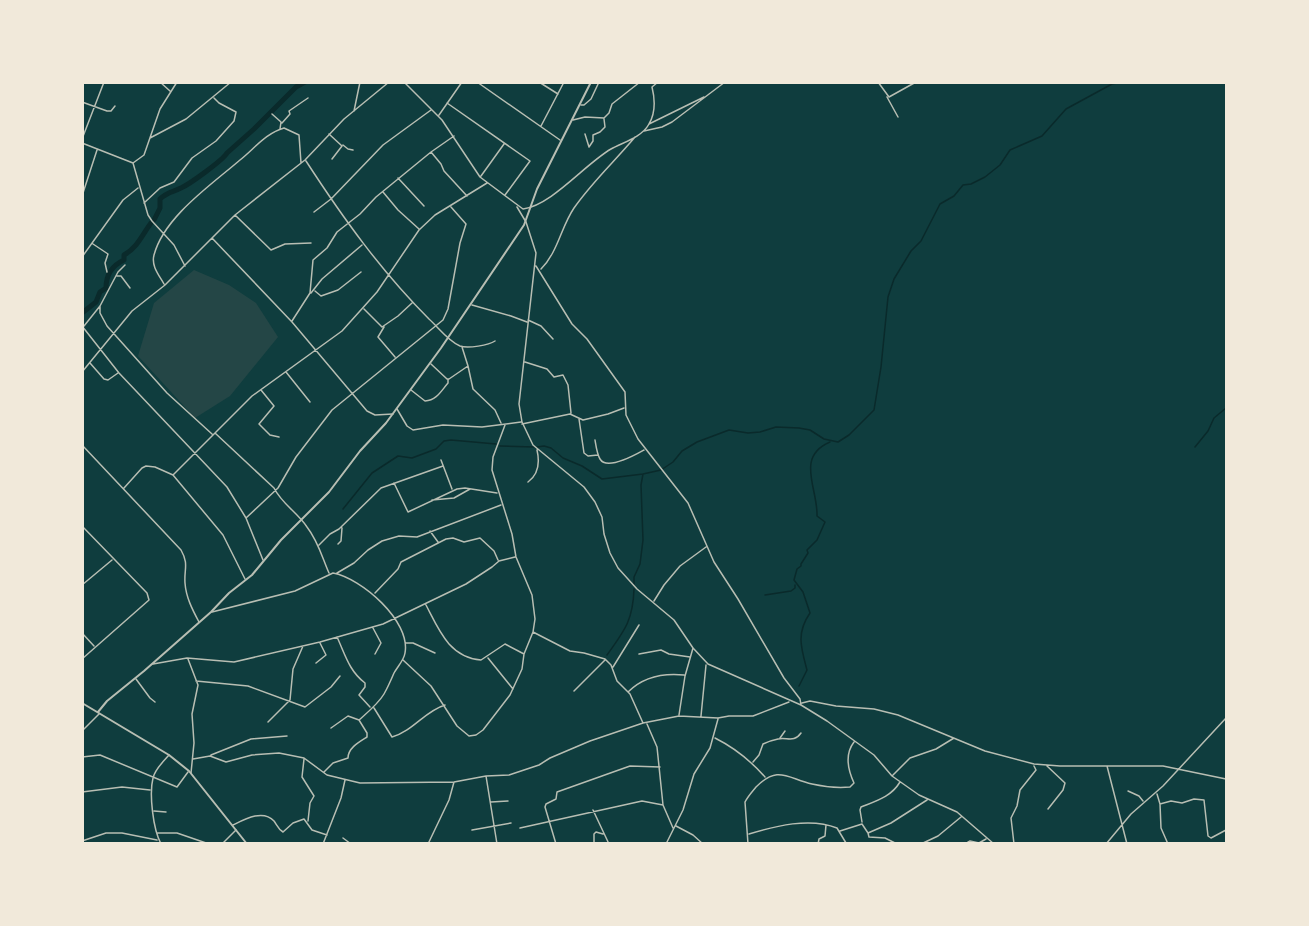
<svg xmlns="http://www.w3.org/2000/svg" width="1309" height="926" font-family="Overpass,sans-serif">
<style>
.green{fill:#244646}
.lines{fill:none;stroke-linecap:round;stroke-linejoin:round}
.stream{stroke:#0a2a2b;stroke-width:1.5}
.river{stroke:#0a2a2b;stroke-width:5}
.minor{stroke:#b8beb3;stroke-width:1.5}
.tertiary{stroke:#b8beb3;stroke-width:2}
</style>
<rect width="100%" height="100%" fill="#0f3d3e"/>
<path class="green" d="M194,270L229,285L256,303L278,337L230,396L195,418L138,356L154,303Z"/>
<g class="lines">
<path class="stream" d="M500,446L534,447
M537,447L544,446L551,448L563,458L582,466L602,479L643,474
M1195,447L1208,431L1214,418L1226,408
M343,509L372,473L398,456L412,458L436,449L444,441L451,440L496,444
M634,584V577L640,564L643,540L641,485L643,474L661,470L673,462L682,451L697,442L729,430L748,433L760,432L776,427L799,428L810,430L824,439L838,442L849,435L874,410L881,367L888,297L894,279L911,251L921,241L940,204L954,196L963,185L971,184L985,177L1000,165L1010,150L1042,136L1066,109L1112,84L1122,82
M765,595L791,591L795,588V585
M607,655C625,630 633,620 634,589
M799,686L807,670C801,648 796,633 810,613L803,592L794,580L797,569L801,566V564L808,553L807,550L817,540L825,522L817,516C818,488 795,457 830,442"/>
<path class="river" d="M154,220L160,208V199C167,192 173,192 181,188C190,184 223,160 227,153L254,129L296,87L305,82
M82,313L96,302L100,292L106,288C106,275 111,266 124,260V255C138,247 142,235 151,223"/>
<path class="minor" d="M160,82L170,91
M404,82L442,120L480,177L523,209C552,205 585,164 611,149C624,142 642,137 649,124C656,112 655,99 652,87L658,82
M477,82L560,140
M539,82L558,94
M878,82L889,97L916,82
M887,97L898,117
M82,102L107,111H111L115,106
M447,103L530,161L505,195
M581,105H584L591,99L599,82
M354,111L360,82
M272,114L281,122L280,129
M439,115L462,82
M573,120L585,117L604,118L609,113L612,104L640,82
M282,123L290,114L289,111L308,98
M649,124L704,97
M541,126L564,82
M644,131L662,127L672,122L725,82
M329,134L342,146L332,159
M585,134L589,147L593,141V135L600,132L605,127L604,119
M150,138L186,119L231,82
M82,139L104,82
M82,143L133,163L148,215L152,221L174,245L185,266
M343,145L348,149L353,150
M431,152L441,164L444,171L467,196
M306,161C343,218 381,271 429,319C439,328 448,341 460,346C468,349 489,345 495,341
M133,163L144,155L160,109L177,82
M481,176L504,144
M398,178L424,206
M383,192L398,210L419,229
M82,196L97,150
M144,203L160,188L174,182L192,158L216,141L234,121L236,112L219,103L214,98
M517,207L526,222L536,253L519,404L522,422L533,445L584,487L595,502L602,517L604,534L610,553L618,568L637,589L674,620L693,648L708,664L801,705L827,721L874,755L892,776L919,795L957,812L994,844
M314,212L331,199L383,145L431,110
M235,215L271,250L285,244L311,243
M212,238L292,322L367,411L375,415L393,414
M93,244L108,254L105,263L107,272
M82,257L123,200L138,188
M536,266L572,324L587,339L625,392L626,415L638,439L688,503L714,562L738,599L784,678L800,699L801,705
M541,269C558,252 561,227 574,208C592,182 615,161 635,137
M117,276H121L130,288
M164,284C159,275 151,266 154,255C164,217 211,185 240,160C254,149 266,133 284,128L299,135L301,163
M315,291L321,296L338,290L361,272
M311,293L322,279L362,245
M472,305L511,316L527,322
M100,306V313L107,326L167,393L212,434
M364,309L382,327L398,316L412,303
M528,320L541,326L553,339
M292,321L310,293L313,260L327,248L337,232L360,214L376,197L431,152L454,136
M82,326L119,373L227,487L246,518L263,560
M84,326L100,306L118,272L125,265
M384,327L378,337L395,357
M525,362L547,369L554,377L563,375L568,385L571,413
M90,363L104,379L108,380L118,373
M431,364L447,379H449L468,366L462,347
M468,366L473,389L495,410L501,423
M82,372L132,311L165,285L235,215L305,160L344,119L389,82
M286,372L310,402
M261,390L274,406L259,424L270,435L279,437
M411,390L425,401C437,400 441,391 448,383V379
M397,409L407,426L413,430L443,425L482,427L521,422
M579,419L584,453L588,456L598,455
M522,424L570,414L583,420L608,414L624,408
M215,433L274,488C282,504 297,512 307,527C318,541 322,557 329,573
M595,440C596,446 597,454 600,459C607,471 635,455 644,450
M82,445L181,550C189,564 184,569 185,583C186,597 192,609 199,622
M441,460L452,489
M173,475L252,396L342,331L377,292L419,230L435,215L487,183
M528,482C539,474 540,463 537,450
M394,483L408,512L457,489L465,488L497,493
M124,488L142,468L146,466L155,467L173,475L223,535L245,579
M432,500L454,498L470,489
M246,518L278,488L296,457L332,410L443,320L448,309L460,243L466,224L451,207
M82,526L147,593L149,600L82,659
M430,531L438,542
M338,544L341,541L342,528
M319,545L330,534L339,529L381,488L443,466
M337,573L354,563L368,550L382,541L399,536L417,537L501,505
M82,585L112,560
M375,593L398,569L401,562L446,539L453,538L464,542L480,538L494,551L498,560
M654,601L664,585L680,566L706,547
M426,605C439,630 449,657 481,660L505,644L524,654
M212,612L295,591L333,573C361,578 411,621 405,653C404,660 398,666 394,673C391,680 388,687 384,694C378,704 368,712 359,720L348,716L331,728
M373,628L381,643L375,654
M533,632L570,651L584,653L605,659L611,665L617,681L630,694L643,723
M82,633L94,646
M337,637C345,654 349,671 365,683V687L359,695L370,707
M406,643H413L435,653
M639,654L661,650L669,654L690,657
M488,658L513,689
M188,659L198,685L192,714L194,743L191,773
M403,660L431,686L457,726L469,736L476,735L483,730L510,695L522,669L524,654L533,632L535,619L532,595L516,557L512,534L492,470L493,457L505,425
M316,663L326,655L320,643
M153,664L187,658L234,662L320,642L383,624L466,584L492,567L499,561L515,557
M613,667L639,625
M136,679L150,698L155,702
M196,681L248,686L305,707L331,687L340,676
M574,691L605,660
M628,692C643,677 664,673 684,675
M802,703L810,701L836,706L874,709L898,715L985,751L1034,764L1060,766H1163L1226,779
M374,708L392,737C413,731 425,711 445,705
M679,715L685,676L693,648
M701,716L706,665
M268,722L290,700L293,669L303,646
M647,724L657,747L663,805L673,828
M82,731L99,714
M715,738C735,748 750,760 765,777
M780,738L785,731
M211,755L251,739L287,736
M82,757L100,755L177,787L188,772
M193,759L210,756L226,762L252,755L279,753L304,758L327,775L360,783L454,782L486,776L509,775L539,765L550,758L590,741L643,723L679,716L718,718L729,716H753L789,702
M304,759L302,777L314,796L310,803L308,821
M753,762L759,755L763,744C767,742 773,740 778,739C787,737 794,743 801,733
M1047,766L1065,783L1063,790L1048,809
M1107,766L1127,844
M324,772L333,763L348,758C348,748 359,742 367,737V733L359,720
M893,775L910,758L936,749L954,738
M486,776L497,844
M1128,791L1139,796L1143,801
M82,792L122,787L150,790
M1157,794L1160,804L1161,828L1168,844
M491,802L508,801
M1160,804L1171,801L1182,803L1194,799L1204,800L1208,836L1211,838L1226,830
M593,810L609,844
M154,811L166,812
M862,822L860,810L861,807C876,801 891,797 900,782
M233,825C245,819 263,809 274,821C277,825 278,829 283,832L293,823L304,819L312,830L327,835
M676,826L693,835L703,844
M520,828L642,801L663,805
M472,830L511,823
M840,831L862,824L868,833L891,823L927,800
M158,833H177L209,844
M868,833L869,837L885,838L897,844
M749,834C775,826 810,817 837,828L846,843
M343,838L351,844
M82,841L106,833H122L157,840
M161,844C153,829 149,794 153,778C155,769 163,762 169,755
M222,844L236,830
M323,844L341,798L345,780
M428,844L449,800L454,782
M556,844L545,807L546,804L556,799L557,792L630,766L660,767
M594,844V834L596,832L603,834
M666,844L683,810L694,774L710,748L718,719
M748,844L745,802C748,796 752,792 756,787C778,765 787,778 812,784C825,787 838,788 850,787L854,783C848,770 844,755 854,742
M818,844L819,839L825,836L826,825
M921,844L938,836L961,817
M965,844L970,841L979,843L986,839
M1014,844L1011,818L1017,806L1020,790L1036,770L1034,766
M1106,844L1131,814L1163,786L1226,718"/>
<path class="tertiary" d="M82,703L169,755L189,771L247,844
M98,712L107,701L144,671L211,612L229,593L252,575L281,540L329,492L360,451L386,423L441,348L524,225L537,189L591,82"/>
</g>
<rect width="1309" height="926" fill="none" stroke="#f1e9da" stroke-width="168"/>
</svg>
